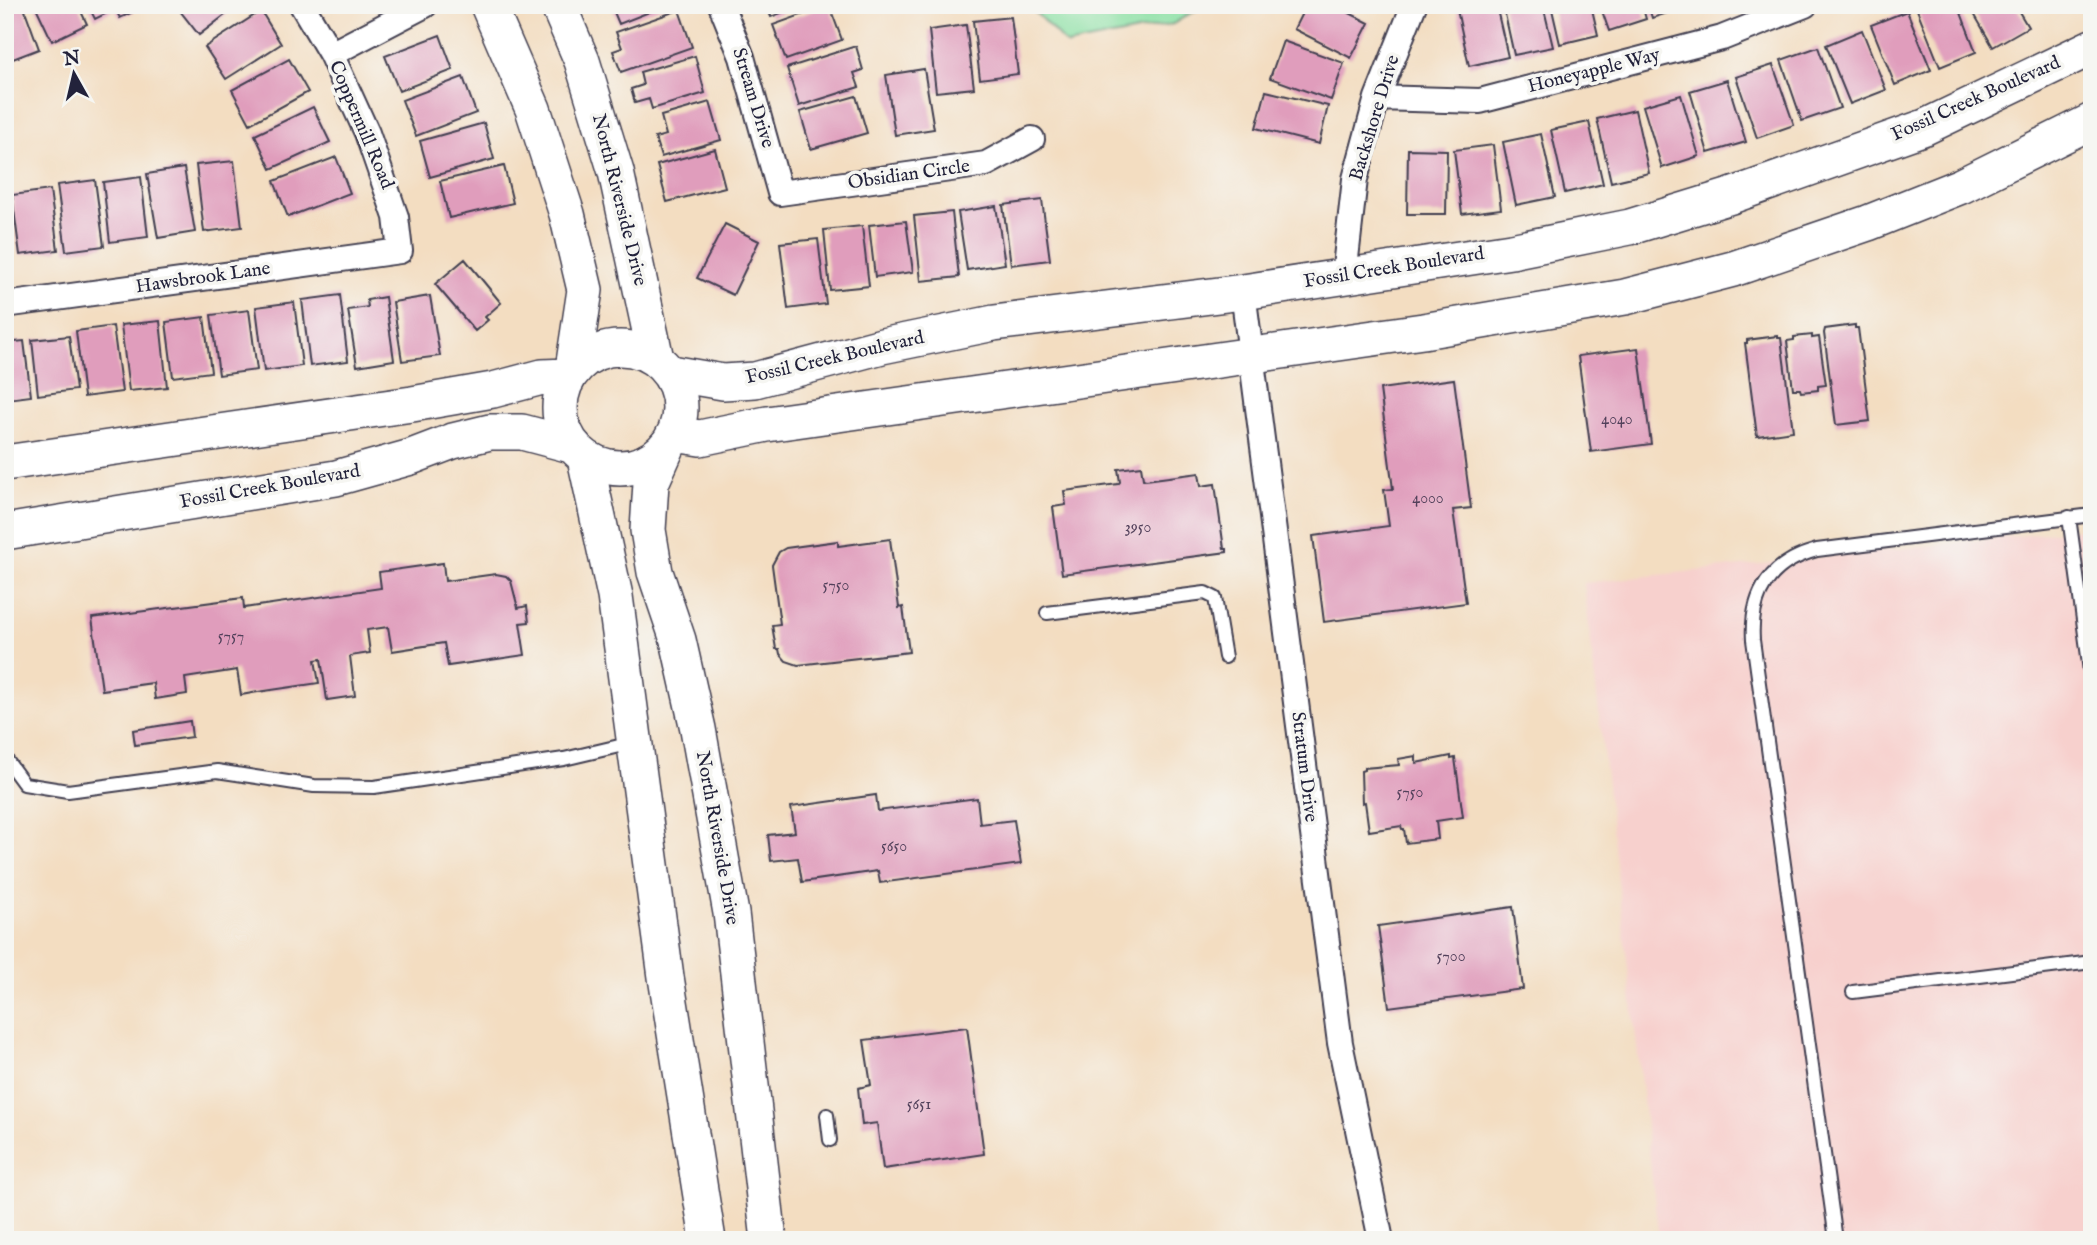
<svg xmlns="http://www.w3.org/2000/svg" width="2097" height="1245" font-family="'IM FELL English',serif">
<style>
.built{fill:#f7d0cd}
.green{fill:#89e0a3;stroke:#56816f;stroke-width:2}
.building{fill:#e09dbc}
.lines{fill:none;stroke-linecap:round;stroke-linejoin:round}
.service-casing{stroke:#413e4f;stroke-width:16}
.minor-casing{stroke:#413e4f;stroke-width:28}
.secondary-casing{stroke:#413e4f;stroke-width:38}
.service{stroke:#fff;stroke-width:12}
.minor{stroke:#fff;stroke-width:24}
.secondary{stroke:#fff;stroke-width:35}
.labels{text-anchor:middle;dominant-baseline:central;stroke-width:7;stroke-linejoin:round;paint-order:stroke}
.number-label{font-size:16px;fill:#52415b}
.street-label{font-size:19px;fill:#22223b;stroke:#f6f6f2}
</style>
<rect width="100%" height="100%" fill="#f6f6f2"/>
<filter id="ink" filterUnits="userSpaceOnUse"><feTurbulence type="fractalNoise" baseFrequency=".0143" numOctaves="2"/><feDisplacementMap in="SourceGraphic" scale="14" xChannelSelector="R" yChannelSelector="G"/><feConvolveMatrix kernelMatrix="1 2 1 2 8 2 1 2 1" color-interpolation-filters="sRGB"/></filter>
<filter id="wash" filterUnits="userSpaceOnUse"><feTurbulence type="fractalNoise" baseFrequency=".00686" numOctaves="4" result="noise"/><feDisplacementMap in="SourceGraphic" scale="28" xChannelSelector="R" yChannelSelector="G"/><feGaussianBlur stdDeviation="1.57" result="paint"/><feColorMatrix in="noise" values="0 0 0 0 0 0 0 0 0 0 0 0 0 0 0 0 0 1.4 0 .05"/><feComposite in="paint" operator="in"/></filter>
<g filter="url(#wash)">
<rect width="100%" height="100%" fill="#f3ddc1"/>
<path class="built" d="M2092,528V1240H1659L1584,583Z"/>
<path class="green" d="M1028,5H1204L1173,24L1067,45Z"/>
<g id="blocks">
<path class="building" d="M5,5H23L39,49L5,62Z
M35,5H78L87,24L52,41Z
M88,5H132L135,11L120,18L115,9L95,19Z
M179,5H238L199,35L177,7Z
M611,5H667L619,24Z
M766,5H801L771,17Z
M829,5L842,40L786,60L773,25Z
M1306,5H1334L1369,23L1351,58L1294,29Z
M1456,5H1496L1508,57L1469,66Z
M1503,5H1543L1553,47L1514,55Z
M1551,5H1591L1598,35L1560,44Z
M1600,5H1642L1646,19L1609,31Z
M1648,5H1689V6L1652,18Z
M1920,5H1958L1976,52L1940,67L1916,7Z
M1969,5H2015L2028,27L1993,47Z
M679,10L692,47L621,72L613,51L622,48L616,32Z
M261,11L281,44L226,79L205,47Z
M1907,11L1931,70L1895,85L1871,25Z
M1011,17L1018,74L980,79L973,21Z
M966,25L974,88L936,92L929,30Z
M1862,30L1886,90L1850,104L1826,45Z
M440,35L453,70L399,91L385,56Z
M1283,41L1344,63L1331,100L1270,78Z
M856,46L863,70L854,73L859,87L799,106L787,68Z
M1818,47L1840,108L1802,121L1781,60Z
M695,56L705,93L652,109L649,99L635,103L631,89L643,85L640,72Z
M289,59L308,92L250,124L232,90Z
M1773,65L1794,125L1757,138L1736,77Z
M924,69L934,129L895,135L886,75Z
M463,77L476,113L416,136L402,100Z
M1727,80L1746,142L1708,153L1690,91Z
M1266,91L1328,106L1319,144L1256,128Z
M1681,95L1699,156L1662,168L1643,106Z
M856,96L867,133L811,149L800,112Z
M710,102L721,140L661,157L655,138L666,135L661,116Z
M313,107L330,142L271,169L255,135Z
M1635,110L1649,173L1611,182L1597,119Z
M1589,122L1603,184L1565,193L1551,130Z
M484,123L494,159L430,177L420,141Z
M1541,134L1555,197L1516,205L1503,142Z
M1493,145L1501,209L1462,214L1454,150Z
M715,149L725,187L667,202L657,165Z
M1408,149L1447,150L1446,214H1407Z
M336,157L350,193L288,217L274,181Z
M234,161L242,227L204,232L196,165Z
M504,166L513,203L449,218L440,181Z
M184,168L195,232L158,238L147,174Z
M141,177L148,237L110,242L103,182Z
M95,180L104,246L66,251L57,185Z
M50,190L58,250L20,255L12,195Z
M1042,200L1050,260L1011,265L1003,205Z
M996,206L1005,264L967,270L958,212Z
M5,208L13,258L5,259Z
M952,212L959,277L921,281L914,216Z
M906,221L913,272L875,277L869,225Z
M725,224L759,241L733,295L697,278Z
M862,226L869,286L830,290L824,230Z
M818,239L826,304L788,309L780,243Z
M465,259L501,303L485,317L488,320L475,331L435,284Z
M340,295L348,361L310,366L302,300Z
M430,296L440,356L402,361L393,302Z
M385,297L394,360L357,366L348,310L368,307L367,300Z
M294,302L302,366L264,371L256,307Z
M249,310L257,370L219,375L211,315Z
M204,317L211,372L173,377L166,322Z
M160,321L167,387L129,391L121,325Z
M1855,325V328H1858L1870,421L1836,425L1824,333L1825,329Z
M113,326L122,392L84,397L76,331Z
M1812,335V338L1819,337L1826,385L1818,386V390L1801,392L1800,389H1793L1787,341L1794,340V337Z
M69,336L76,390L38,395L32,340Z
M1778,336V338H1781L1793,431L1757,436L1745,343H1747V340Z
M24,341L31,396L7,399L9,406L5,407V343Z
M1638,348L1651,444L1591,452L1578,356Z
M1454,379L1471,508L1453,510L1466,603L1324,622L1313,536L1389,526L1384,490L1393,489L1380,389Z
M1141,466L1143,479L1146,480L1199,473L1201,486L1215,484L1224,549H1227V552L1062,574L1053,507L1066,505L1064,491L1118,484L1120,482L1118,469Z
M890,539L899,608L903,607L909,652L798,665L786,661L780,654L779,649H776L772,625L780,624L772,565L779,552L786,548L838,541V546Z
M443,563L445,581L496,574L506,576L511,581L518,608L527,606L529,622L520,623L525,655L448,666L444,643L392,651L388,627L367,630L370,653L350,656L355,696L327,700L321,659L315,660L319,683L258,692L241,695L237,670L185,678L187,694L155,699L153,683L102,690L92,618L243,598L244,608L381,588L379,572Z
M190,721L192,737L135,745L133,730Z
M1416,756V763L1451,756V759L1455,758L1463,817L1436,821L1438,839L1406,843L1404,829H1402L1401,826L1369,831L1365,802L1362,803L1361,771L1364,770V768L1399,765L1398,759Z
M876,795L878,811L977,798L980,824L1014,820L1021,864L880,883L878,871L802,882L798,858L771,861L768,835L795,832L791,807Z
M1513,907L1523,989L1389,1007L1378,926Z
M967,1027L984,1154L883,1169L877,1123L862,1125L858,1088L871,1085L864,1040Z"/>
</g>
</g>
<g filter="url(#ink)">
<use href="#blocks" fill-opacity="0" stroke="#413e4f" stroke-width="2"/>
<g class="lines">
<g class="service-casing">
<path id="service" d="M2069,517L2092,686
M1047,613L1205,593L1215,598L1225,657
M5,758L24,784L68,791L217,771L314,786L374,787L564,759L632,743
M1853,992L2092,962
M827,1115L830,1140
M1836,1240L1753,640C1750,593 1771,562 1817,550L2092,515"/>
</g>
<g class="minor-casing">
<path id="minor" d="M721,5L742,57L780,193L986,164L1032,139
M331,54L425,5
M1377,98L1480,101L1722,38L1805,5
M1344,276L1355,179L1377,98L1414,5
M1243,292L1340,1043L1381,1240
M5,305L400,251L396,217L367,133L331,54L302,5"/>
</g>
<g class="secondary-casing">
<path id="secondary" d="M488,5L533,109L567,214L585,290L573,369
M558,5L582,61L616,172L656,359
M560 408a60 60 0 1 1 120 0a60 60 0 1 1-120 0Z
M670,373L723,382L755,380L882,346L994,323L1243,292L1511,251L1630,227L1731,196L1925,127L2092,47
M675,434L700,438L767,424L1423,331L1625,297L1733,269L1868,223L1961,186L2092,121
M668,445L651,483L648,530L655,572L678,640L698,729L731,913L769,1240
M585,458L615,596L666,977L708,1240
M5,463L412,404L493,390L542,377L568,376
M5,532L336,478L411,457L453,441L490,432H522L571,445"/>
</g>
<use href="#service" class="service"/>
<use href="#minor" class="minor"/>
<use href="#secondary" class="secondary"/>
</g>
</g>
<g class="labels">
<g class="number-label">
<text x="1617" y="420">4040</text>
<text x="1428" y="499">4000</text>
<text x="1138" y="528">3950</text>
<text x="836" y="586">5750</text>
<text x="231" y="637">5757</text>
<text x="1410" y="793">5750</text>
<text x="894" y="847">5650</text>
<text x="1451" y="957">5700</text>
<text x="919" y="1105">5651</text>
</g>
<g class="street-label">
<text transform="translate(1594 71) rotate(-14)">Honeyapple Way</text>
<text transform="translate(753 98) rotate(73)">Stream Drive</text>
<text transform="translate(1976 99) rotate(-24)">Fossil Creek Boulevard</text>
<text transform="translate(1375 118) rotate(-73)">Backshore Drive</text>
<text transform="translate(361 125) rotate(67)">Coppermill Road</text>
<text transform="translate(909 175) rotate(-8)">Obsidian Circle</text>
<text transform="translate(619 200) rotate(76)">North Riverside Drive</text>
<text transform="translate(1394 268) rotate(-9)">Fossil Creek Boulevard</text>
<text transform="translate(203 278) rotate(-8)">Hawsbrook Lane</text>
<text transform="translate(835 358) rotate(-13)">Fossil Creek Boulevard</text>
<text transform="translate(270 487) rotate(-10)">Fossil Creek Boulevard</text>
<text transform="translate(1304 767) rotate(83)">Stratum Drive</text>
<text transform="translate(717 838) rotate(80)">North Riverside Drive</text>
</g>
</g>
<rect width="2097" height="1245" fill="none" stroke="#f6f6f2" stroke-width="28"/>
<g transform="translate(74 74) rotate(352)" stroke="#f6f6f2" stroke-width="5" paint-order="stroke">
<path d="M0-5L12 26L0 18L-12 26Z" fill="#22223b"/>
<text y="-10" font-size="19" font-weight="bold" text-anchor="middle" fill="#22223b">N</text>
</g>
</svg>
